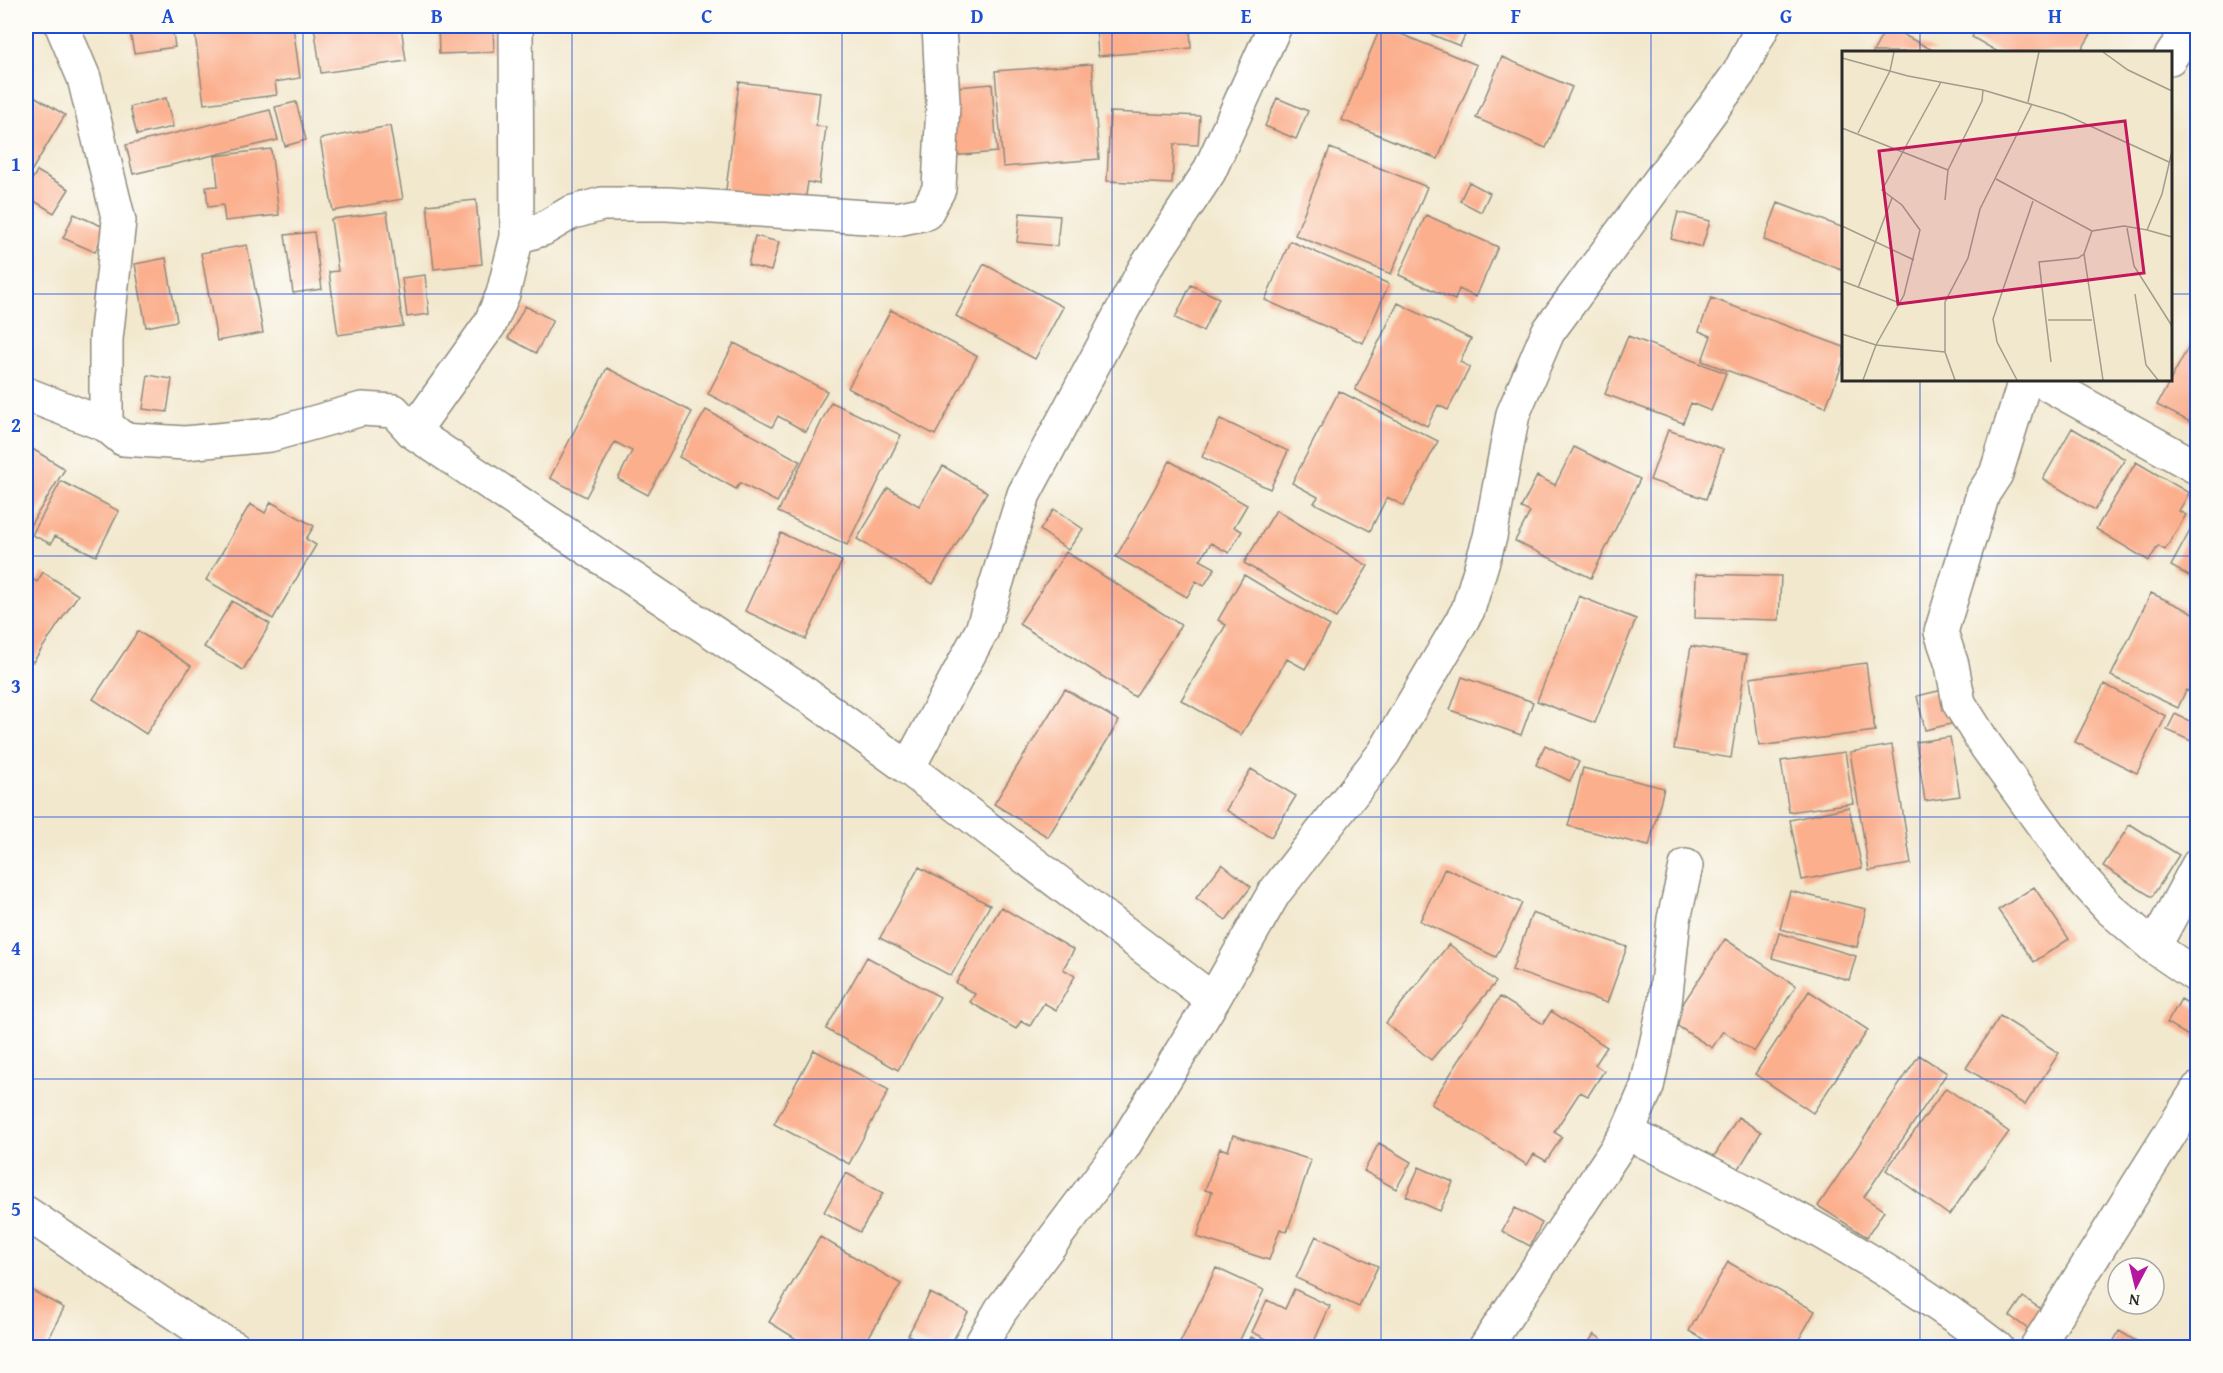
<svg xmlns="http://www.w3.org/2000/svg" width="2223" height="1373" font-family="'Gentium Book Plus',serif">
<style>
.building{fill:#fbaf8d}
.lines{fill:none;stroke-linecap:round;stroke-linejoin:round}
.street-casing{stroke:#8e8a7c;stroke-width:36}
.street{stroke:#fff;stroke-width:33}
.grid{fill:none;stroke:#1d4ed8;stroke-width:1.5;stroke-opacity:0.55}
.inset-road{fill:none;stroke:#a29c8d;stroke-width:1.5}
.view{fill:#c2185b;fill-opacity:0.15;stroke:#c2185b;stroke-width:3}
.inset-edge{fill:none;stroke:#2b2b2b;stroke-width:3}
.neatline{fill:none;stroke:#1d4ed8;stroke-width:2}
.grid-label{font-size:20px;text-anchor:middle;font-weight:bold;fill:#1d4ed8}
</style>
<rect width="100%" height="100%" fill="#fdfcf7"/>
<filter id="ink" filterUnits="userSpaceOnUse"><feTurbulence type="fractalNoise" baseFrequency=".0167" numOctaves="2"/><feDisplacementMap in="SourceGraphic" scale="12" xChannelSelector="R" yChannelSelector="G"/><feConvolveMatrix kernelMatrix="1 2 1 2 8 2 1 2 1" color-interpolation-filters="sRGB"/></filter>
<filter id="wash" filterUnits="userSpaceOnUse"><feTurbulence type="fractalNoise" baseFrequency=".008" numOctaves="4" result="noise"/><feDisplacementMap in="SourceGraphic" scale="24" xChannelSelector="R" yChannelSelector="G"/><feGaussianBlur stdDeviation="1.35" result="paint"/><feColorMatrix in="noise" values="0 0 0 0 0 0 0 0 0 0 0 0 0 0 0 0 0 1.4 0 .05"/><feComposite in="paint" operator="in"/></filter>
<g filter="url(#wash)">
<rect width="100%" height="100%" fill="#f2e8ce"/>
<g id="blocks">
<path class="building" d="M129,26H172L175,47L134,53Z
M194,26H293L300,78L275,82L277,95L204,104Z
M314,26H401L406,61L321,73Z
M438,26H493L494,52L439,54Z
M1096,26H1190L1191,48L1098,56Z
M1381,26L1477,65L1438,159L1342,120Z
M1411,26H1469L1460,46Z
M1887,26L1936,52H1873Z
M1978,26H2096L2080,52H1998L1972,37Z
M1502,57L1572,87L1546,148L1476,118Z
M1092,64L1099,159L1003,167L995,71Z
M739,82L820,92L816,126L826,127L819,184L808,182L804,208L725,198Z
M992,84L997,152L951,156L946,88Z
M26,91L65,115L26,180Z
M166,98L173,127L137,135L130,107Z
M1277,98L1308,111L1296,139L1265,126Z
M296,102L306,140L285,146L275,107Z
M270,110L278,140L133,174L126,145Z
M1110,112L1200,116L1198,145L1174,144L1172,184L1107,181Z
M390,126L403,199L333,211L320,139Z
M1330,148L1427,187L1391,274L1295,235Z
M271,149L279,215L225,221L223,205L208,207L206,187L218,186L215,156Z
M37,171L69,189L54,213L26,196V190Z
M1469,182L1490,193L1481,212L1460,201Z
M476,200L482,264L434,269L427,205Z
M1778,203L1844,228V271L1764,240Z
M387,212L403,326L338,335L329,272L338,271L331,219Z
M1678,212L1710,221L1702,247L1671,239Z
M1020,213L1060,216L1057,246L1017,242Z
M74,214L106,228L95,252L63,238Z
M1426,215L1498,247L1476,297L1459,289L1455,300L1399,275Z
M314,232L322,289L293,293L285,235Z
M755,236L779,242L771,271L748,265Z
M1290,241L1389,284L1363,343L1265,300Z
M247,245L263,333L217,341L201,253Z
M166,258L177,321L146,327L135,264Z
M984,264L1063,307L1035,359L956,316Z
M425,275L429,314L407,317L402,278Z
M1191,285L1219,298L1203,331L1175,318Z
M1711,298L1844,347V360L1826,407L1702,361L1711,336L1699,331Z
M1398,303L1471,339L1460,362L1470,367L1448,410L1438,405L1427,426L1355,390Z
M525,306L553,320L536,353L508,338Z
M891,310L977,356L935,435L848,388Z
M2198,329V426L2157,405Z
M1628,336L1726,373L1711,411L1691,403L1683,423L1605,394Z
M734,343L827,391L806,432L778,416L772,427L708,394Z
M607,368L692,412L648,495L618,479L632,451L615,442L586,497L550,478Z
M148,375L172,379L167,412L143,409Z
M1339,391L1438,441L1404,506L1387,497L1370,531L1314,503L1318,497L1292,483Z
M831,402L901,435L847,545L778,512Z
M706,410L800,461L777,502L740,483L736,489L679,457Z
M1220,419L1288,451L1270,489L1202,457Z
M2072,428L2125,459L2095,510L2043,479Z
M1668,430L1723,449L1706,499L1650,480Z
M26,445L65,469L26,532Z
M1574,447L1640,479L1591,578L1515,541L1530,512L1521,508L1537,476L1555,485Z
M1170,461L1247,505L1234,527L1242,531L1229,553L1211,543L1200,560L1215,568L1204,586L1196,581L1187,597L1116,557Z
M2136,462L2189,493L2179,511L2186,515L2165,550L2158,546L2149,561L2096,529Z
M943,466L987,492L933,584L857,539L888,488L919,506Z
M61,481L119,511L96,556L55,536L51,544L32,535Z
M271,502L314,526L306,539L316,545L273,619L206,580L250,504L265,513Z
M1054,509L1083,529L1068,550L1040,530Z
M1276,510L1368,566L1336,618L1244,563Z
M2198,516V581L2171,566Z
M781,533L842,561L806,639L745,611Z
M1066,552L1181,625L1135,697L1019,624Z
M43,572L78,595L33,662L26,657V575L37,582Z
M1696,574L1781,576L1779,620L1695,618Z
M1244,575L1330,626L1305,669L1287,659L1241,735L1181,700L1226,625L1218,620Z
M2151,593L2198,615V696L2186,690L2178,708L2111,676Z
M1579,596L1636,619L1595,723L1537,701Z
M232,601L270,624L243,670L204,647Z
M138,631L191,666L146,734L93,699Z
M1691,646L1747,655L1731,758L1674,749Z
M1866,663L1875,731L1759,746L1750,678Z
M1462,677L1533,702L1521,735L1450,710Z
M2104,684L2166,716L2137,773L2075,742Z
M1065,689L1119,721L1048,837L994,804Z
M1947,689L1955,723L1925,730L1917,696Z
M2175,714L2198,725L2191,741L2167,730Z
M1950,737L1960,796L1925,801L1916,742Z
M1545,745L1579,762L1570,781L1536,765Z
M1892,745L1911,864L1869,871L1850,752Z
M1845,752L1853,803L1789,812L1781,761Z
M1583,768L1664,788L1649,846L1568,826Z
M1251,769L1296,796L1271,837L1226,810Z
M1849,807L1862,868L1802,880L1790,820Z
M2130,824L2179,855L2152,897L2103,866Z
M1222,864L1251,887L1226,920L1196,898Z
M919,867L990,905L951,976L880,938Z
M1445,868L1522,903L1496,957L1420,921Z
M2034,887L2069,939L2034,962L1998,910Z
M1790,891L1866,909L1857,947L1780,929Z
M1001,907L1074,950L1063,969L1075,976L1056,1010L1044,1003L1030,1026L1021,1021L1016,1029L970,1002L975,994L956,983Z
M1532,913L1627,947L1607,1003L1512,970Z
M1779,933L1856,956L1849,980L1772,958Z
M1725,939L1796,986L1754,1052L1723,1031L1712,1048L1671,1022Z
M1449,944L1496,982L1431,1060L1386,1023Z
M867,957L940,997L898,1070L826,1029Z
M1809,991L1868,1030L1813,1113L1755,1074Z
M1500,997L1543,1024L1551,1011L1607,1047L1595,1065L1604,1071L1588,1096L1580,1092L1554,1132L1562,1137L1546,1161L1534,1154L1527,1165L1431,1104Z
M2181,999L2198,1009V1042L2167,1023Z
M2000,1016L2059,1053L2025,1105L1966,1068Z
M814,1050L889,1090L849,1164L774,1124Z
M1919,1055L1947,1073L1864,1197L1884,1211L1867,1237L1818,1206Z
M1946,1088L2009,1132L1949,1215L1886,1170Z
M1738,1117L1761,1132L1737,1172L1713,1158Z
M1233,1135L1311,1160L1287,1232L1280,1229L1269,1260L1197,1237L1212,1192L1205,1190L1220,1148L1228,1151Z
M1379,1143L1411,1162L1396,1189L1364,1171Z
M1419,1167L1453,1182L1440,1211L1406,1196Z
M846,1173L883,1193L860,1232L824,1212Z
M1515,1208L1542,1223L1530,1246L1502,1231Z
M1316,1236L1378,1266L1359,1307L1296,1278Z
M820,1237L901,1284L862,1348H811L769,1322Z
M1728,1262L1815,1311L1794,1348H1718L1689,1331Z
M1216,1268L1264,1290L1236,1348H1190L1180,1343Z
M26,1287L64,1308L43,1348L26,1347Z
M1294,1289L1330,1306L1311,1348H1285L1252,1332L1267,1300L1285,1309Z
M930,1293L968,1312L949,1348H933L908,1335Z
M2023,1297L2053,1317L2039,1337L2010,1316Z
M2119,1331L2143,1345L2141,1348H2110Z
M1594,1334L1614,1348H1585Z
M1251,1337L1274,1348H1246Z"/>
</g>
</g>
<g filter="url(#ink)">
<use href="#blocks" fill-opacity="0" stroke="#8e8a7c" stroke-width="1.5"/>
<g class="lines">
<g class="street-casing">
<path id="street" d="M62,26L84,78L119,221L106,339V425
M516,26L517,237
M2170,58L2191,26
M2025,380L1996,474L1983,494L1941,632L1952,665L1959,703L1986,746L2079,875L2109,908L2154,947L2198,977
M2040,380L2198,468
M26,394L106,425L123,439L185,443L270,435L362,409L394,411L413,432L490,324L503,294L517,237L543,229L570,213L602,204H667L897,219L926,213L939,189L943,103L939,26
M413,432L807,695L908,768L1213,1000
M908,768L982,630L1024,494L1144,270L1209,172L1275,26
M2154,947L2198,865
M1627,1133C1756,1194 1884,1260 1997,1348
M26,1213L202,1331L235,1348
M979,1348L1001,1310L1123,1147L1213,1000L1274,893L1384,753L1468,610L1490,537L1513,414L1548,332L1739,73L1763,26
M1485,1348L1627,1133L1647,1087L1665,1003L1674,919L1686,866
M2036,1348L2198,1089"/>
</g>
<use href="#street" class="street"/>
</g>
</g>
<path class="grid" d="M303,26V1348M572,26V1348M842,26V1348M1112,26V1348M1381,26V1348M1651,26V1348M1920,26V52M26,294H1844M2170,294H2198M1920,380V1348M26,556H2198M26,817H2198M26,1079H2198"/>
<g transform="translate(1842 51)">
<rect width="330" height="330" fill="#f2e8ce"/>
<path class="inset-road" d="M261,1L286,19L330,40M0,7L66,25L141,39L222,63L327,111M186,51L197,1M0,77L106,119M16,82L48,20L52,1M154,128L250,180M103,149L106,119L140,50L141,39M0,175L72,209M285,177L292,215L330,275M305,179L330,186M242,203L261,329M0,230L58,252M16,237L50,147M293,243L304,314L316,329M206,269H250M0,283L34,294L103,301M209,311L197,211L236,207L242,203L250,180L282,175L305,179L320,143L330,100M21,329L34,294L62,244L78,179L60,154L40,139L99,31M113,329L103,301V251L126,207L138,158L190,53M175,329L155,291L151,268L191,150"/>
<path class="view" d="M283,70L302,222L56,253L37,100Z"/>
<rect width="330" height="330" class="inset-edge"/>
</g>
<rect width="2223" height="1373" fill="none" stroke="#fdfcf7" stroke-width="66"/>
<g transform="translate(2136 1286) rotate(187)"><circle r="28" fill="#fdfcf7" stroke="#a9a8a5" stroke-width="1.5"/>
<path d="M0-4.5L10 22L0 15L-10 22Z" fill="#b5179e"/>
<text y="-9" font-size="16" font-weight="bold" text-anchor="middle" fill="#2b2b2b">N</text>
</g>
<rect x="33" y="33" width="2157" height="1307" class="neatline"/>
<g class="grid-label">
<text x="168" y="23">A</text>
<text x="437" y="23">B</text>
<text x="707" y="23">C</text>
<text x="977" y="23">D</text>
<text x="1246" y="23">E</text>
<text x="1516" y="23">F</text>
<text x="1786" y="23">G</text>
<text x="2055" y="23">H</text>
<text x="16" y="171">1</text>
<text x="16" y="432">2</text>
<text x="16" y="693">3</text>
<text x="16" y="955">4</text>
<text x="16" y="1216">5</text>
</g>
</svg>
